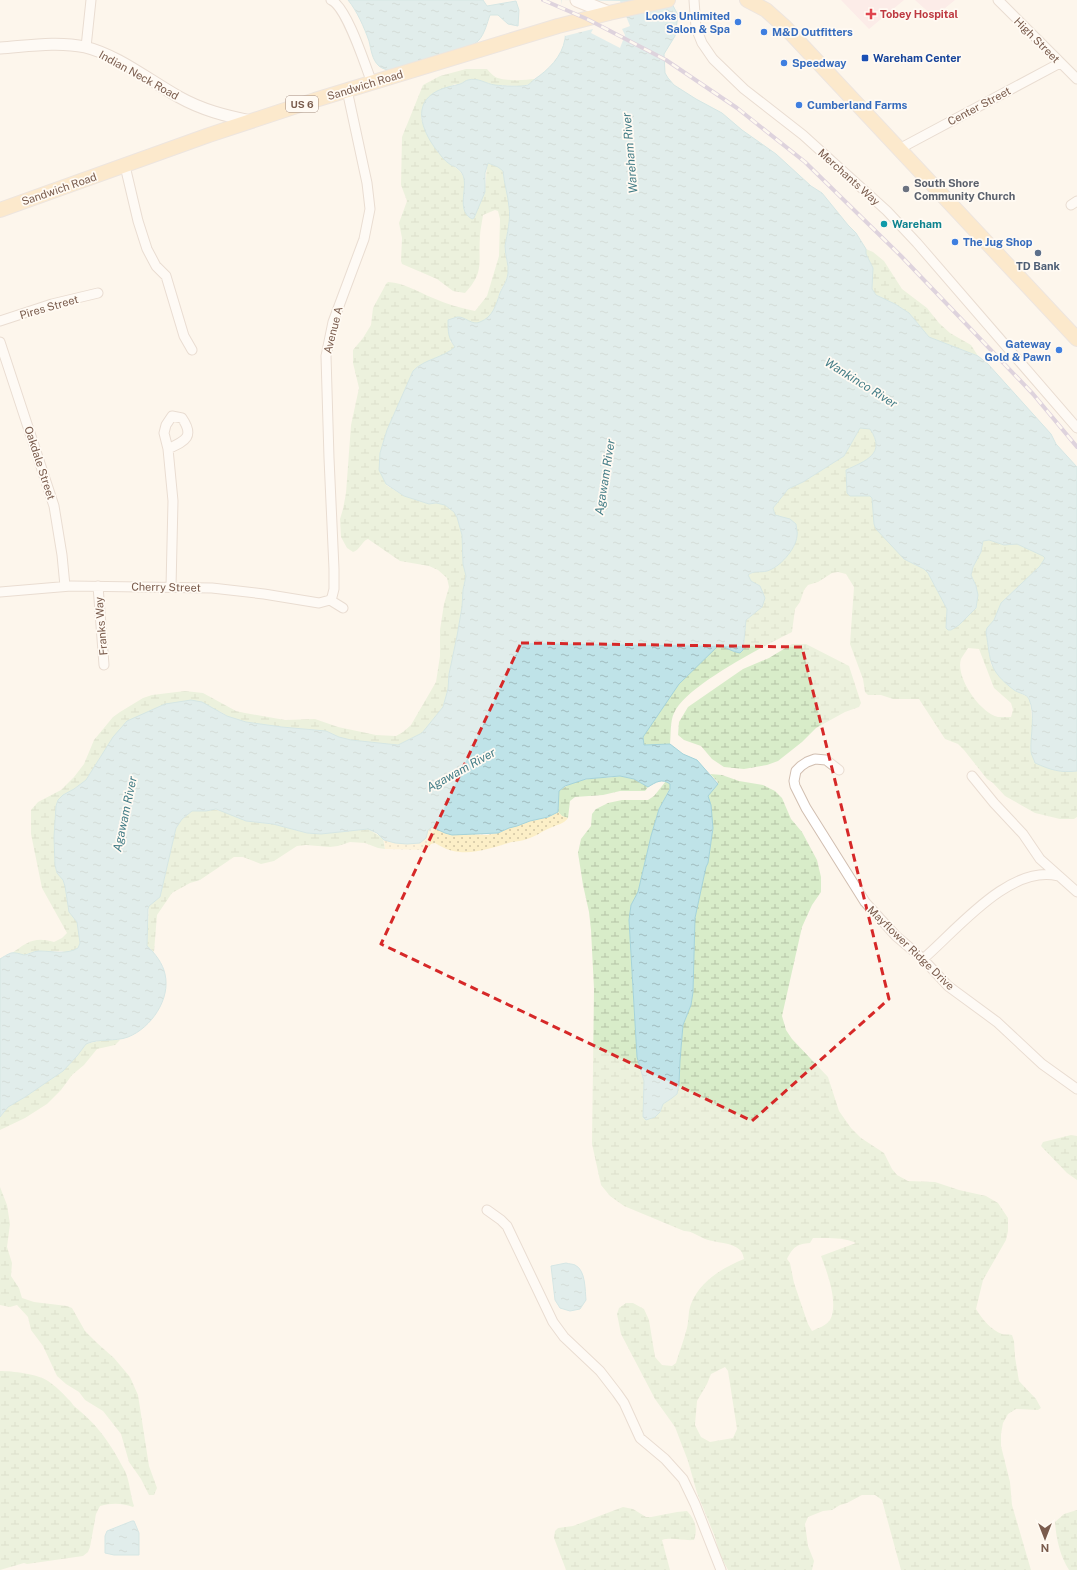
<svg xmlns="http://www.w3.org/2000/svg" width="1077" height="1570" font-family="'Public Sans',sans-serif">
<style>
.medical{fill:#fbdfe3}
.wetland{fill:url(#wetland-marsh);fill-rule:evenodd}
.sand{fill:url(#sand-dots)}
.water{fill:url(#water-ripples);stroke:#a5d3da}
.pier{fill:#fdf6ec}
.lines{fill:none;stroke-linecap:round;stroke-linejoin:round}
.minor-casing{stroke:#d1beb0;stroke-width:11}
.tertiary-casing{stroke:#d1beb0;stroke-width:13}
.secondary-casing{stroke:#d6c0b0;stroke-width:15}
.primary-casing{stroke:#dad1cd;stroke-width:16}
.minor{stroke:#fff;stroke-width:9}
.tertiary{stroke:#fff;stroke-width:11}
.secondary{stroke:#fff;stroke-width:13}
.primary{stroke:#fbd9a5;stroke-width:14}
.rail-casing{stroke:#b9a8c9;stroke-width:4}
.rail{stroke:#fffaf3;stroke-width:2.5;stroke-dasharray:8;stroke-linecap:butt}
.marked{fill:none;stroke:#d62828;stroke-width:3;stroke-dasharray:8 5;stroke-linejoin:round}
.health-dot{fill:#e0444e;stroke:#fffaf3;stroke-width:1.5}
.shop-dot{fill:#3f7fe0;stroke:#fffaf3;stroke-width:1.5}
.transit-dot{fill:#1a4fb4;stroke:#fffaf3;stroke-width:1.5}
.worship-dot{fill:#6b7280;stroke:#fffaf3;stroke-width:1.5}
.culture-dot{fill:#0f9aa8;stroke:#fffaf3;stroke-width:1.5}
.service-dot{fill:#5c6f8a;stroke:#fffaf3;stroke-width:1.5}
.labels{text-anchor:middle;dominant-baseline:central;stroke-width:3.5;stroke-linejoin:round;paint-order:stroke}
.shield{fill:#fffaf3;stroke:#a28b7f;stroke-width:1}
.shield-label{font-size:10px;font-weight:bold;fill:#7a5c4d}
.health-label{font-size:11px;font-weight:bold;fill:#be3a42;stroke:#fffaf3;text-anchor:start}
.shop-label{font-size:11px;font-weight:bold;fill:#366cbe;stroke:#fffaf3;text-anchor:start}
.street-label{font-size:11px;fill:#7a5c4d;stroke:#fffaf3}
.transit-label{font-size:11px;font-weight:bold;fill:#164399;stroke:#fffaf3;text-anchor:start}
.worship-label{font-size:11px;font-weight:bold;fill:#5b616d;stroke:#fffaf3;text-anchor:start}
.culture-label{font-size:11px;font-weight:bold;fill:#0d838f;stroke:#fffaf3;text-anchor:start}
.service-label{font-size:11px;font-weight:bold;fill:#4e5e75;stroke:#fffaf3}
.water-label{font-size:12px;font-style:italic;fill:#437c86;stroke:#fffaf3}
</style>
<defs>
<pattern id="wetland-marsh" width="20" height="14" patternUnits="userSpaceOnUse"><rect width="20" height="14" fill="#d8ecc9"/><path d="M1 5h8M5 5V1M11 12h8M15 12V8" fill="none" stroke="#b4c2a5"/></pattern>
<pattern id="sand-dots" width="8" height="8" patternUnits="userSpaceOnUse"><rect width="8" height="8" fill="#fcefc7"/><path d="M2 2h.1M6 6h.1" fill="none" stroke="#d1c5a4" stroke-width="1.8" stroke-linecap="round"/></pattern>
<pattern id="water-ripples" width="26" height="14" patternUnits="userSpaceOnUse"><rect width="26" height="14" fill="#bfe3e8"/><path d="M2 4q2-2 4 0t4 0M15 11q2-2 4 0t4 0" fill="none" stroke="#a0bbbe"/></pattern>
</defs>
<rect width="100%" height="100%" fill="#fdf6ec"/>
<path class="medical" d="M841,0H904L869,29Z
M915,0H955L934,17Z"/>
<path class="wetland" d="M466,69H487C489,71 491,74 494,76C502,82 525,80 535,79L530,84L521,86L494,85L479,80H468L459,84H455C436,94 423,96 421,119L451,165C460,169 464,175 465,184L483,195L485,192L487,165L488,163L498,167L503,171C504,183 508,194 509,207C511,218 507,234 505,246C504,255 509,264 508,273C507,281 503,285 500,292C496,304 493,320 478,323C472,324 463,319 458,317L450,341L455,347L445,355L432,360L413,371L387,430L380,453L386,485L404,496L429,504L436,503L445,505L454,512L457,517L462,535L463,564L466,576L463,590L462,607L457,636L449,674L448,689L443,707L422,733L398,745L351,740L339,737L326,731L282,727L246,722L227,716L219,711L113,737L86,780L74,789L63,795L56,806L54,837L55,865L57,873L63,880L65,886L69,912L77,922L80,943L78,948L72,952L67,953L62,951H40L32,952L25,955L12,953C27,942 35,936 54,942L62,938L67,933L42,888L31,834V810L38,802L61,790L74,777L84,764L94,740L113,717L120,712L143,698L152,695L185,691L203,693L236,711L245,713L285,720L315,719L338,727L376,735L396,736L403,732L411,725L436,682L440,656V630L444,604L449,587L447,578L438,570L429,566L400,561L368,539C362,541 360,550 353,552L347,548L341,537L340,519L343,509L346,493L351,425L359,388L353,363V350L363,338L371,325L373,308L386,284L388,282C405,283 418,292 433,298C447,304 460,308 475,311L487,296L499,256L500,219L498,211L495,210L483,215C482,223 480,230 480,237C478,262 485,272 465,293L453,291L437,279L402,264L401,261L402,238L399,223L407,201L401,185L402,137L423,85L440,76Z
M866,249L873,252L884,261L902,289L927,308L939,323L950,333L971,345L978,356L929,337L909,313L895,304L876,295L872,289L873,268L866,254Z
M860,428L870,429C887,454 865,461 846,470L850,496H870L873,498L874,524L904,559L924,569L928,573L947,609L946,628L976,608L978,595L976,586L971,575L973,567L981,552L983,541L989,540L1004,545L1017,544L1043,555L1045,558L1040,566L1001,603L994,620L987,628L986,632L991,665L1016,691L1028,697L1030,701L1033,728L1031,752L1068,772L1077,771V817L1074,819H1060L1035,813L1005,796L993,783L987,779L964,750L958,744L945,739L919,699H893L881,695H868L865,692L863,679L850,644L854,587L846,574L838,572L832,573L818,582L808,585L804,590L800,602L795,609L792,632C764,646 685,686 674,713C670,721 671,735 670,744L644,745L643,737C653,720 666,697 679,683C692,670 706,657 719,645L729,648L734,652L743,650L746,620L762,607L760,586L751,581L748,575L754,572L767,571L790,519L775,515L773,508L788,489L803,482L844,456ZM968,648L979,649L994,688L1011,703L1013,710L1011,717C1007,717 1002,717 998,717C980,713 955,677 961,659C963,655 966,652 968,648Z
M792,644H806L849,666L861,703L859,707L845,712L816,728L802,742L778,761L767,765L744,769L724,767L712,759L701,746L684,740L678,735L679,722L688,707L743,669L769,658Z
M710,774L722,775L739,781L763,785L775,791L782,798L791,819L802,832L817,860L821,877V892L812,905L802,927L782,1016L786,1030L792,1039L828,1077L839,1111L851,1128L861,1138L884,1153L892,1169L897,1175L908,1181L935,1182L959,1190L986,1196L998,1203L1008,1218V1231L1006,1240L983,1280L976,1309C982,1319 991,1330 1002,1334C1005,1335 1009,1334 1012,1335L1014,1341L1015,1357L1019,1381L1036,1399L1041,1408L1038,1410L1016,1409L1008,1414L1003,1423L1001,1434V1446L1010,1482L1012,1505L1031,1570H901L882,1500L875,1495H862L847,1503L840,1505L832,1510L823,1511L808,1517L805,1524L808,1546L814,1561L812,1570H728L719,1553L715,1537L697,1493L688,1461L675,1427L655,1399L621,1334L617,1314L619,1308L626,1303H633L644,1309L649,1320L655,1357L662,1365L672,1366L676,1363C679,1352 684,1340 687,1328C689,1320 688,1311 691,1304C700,1281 722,1268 744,1259C743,1256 743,1253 740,1250C732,1242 715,1243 705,1239C698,1236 692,1231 684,1231L624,1206L610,1196L601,1185L592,1144L594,989L591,930L589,912L583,885L578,853L581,839L591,826L592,814L596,809L608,803L622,800H648L654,796L666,781L670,784V788L659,809L651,836L638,892L631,905L629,920L637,1057L644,1081L643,1117L660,1112L663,1104L672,1098L679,1084L680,1061L683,1025L691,1005L693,992L695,918L706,866L708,863L713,829L708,796L718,782ZM813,1238C828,1238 843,1237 856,1243L821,1256C827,1272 839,1303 830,1320C826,1326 818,1328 812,1331L808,1324L794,1283L790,1263L787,1259C793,1247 797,1244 810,1243ZM725,1367L728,1371L737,1429L733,1438L710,1442L701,1437L695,1425L697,1401L707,1384L711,1374Z
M620,776L634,779L648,787L645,791H620L603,795L575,797L570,801L568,818L562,816L558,812L559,791C580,775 597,780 620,776Z
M212,809L229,813L246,821L273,824L307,833L321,834L368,829L383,838L385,849L378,848L365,843L350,842L338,846L330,847L306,845L297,846L274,861L261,864L243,857H234L200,880L190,883L172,893L157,915L154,952L147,946L149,906L160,897L176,828L182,819L192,811H206Z
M103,1040H120L115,1045L97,1049L84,1065L72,1075L61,1090L47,1104L25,1118L0,1130V1117L8,1107L25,1097L63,1071L77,1056L86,1044Z
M1071,1135L1077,1136V1180L1067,1173L1041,1146L1043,1142Z
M0,1187L7,1205L10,1224L7,1247L12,1263L11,1276L19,1288L22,1298L34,1302L67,1306L72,1308L85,1331L97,1343L114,1358L130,1377L138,1395L149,1466L157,1488L154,1495H149L141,1479L129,1462L121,1434L103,1411L85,1400L79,1392L66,1384L57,1376L43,1346L31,1330L28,1317L17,1305L10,1307L0,1305Z
M0,1371C12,1371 38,1374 48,1381C54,1385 63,1393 68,1399C71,1401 72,1404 74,1406C99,1426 110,1443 125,1471C130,1482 130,1494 134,1506L133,1507C121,1503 112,1503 100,1506L96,1514L90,1547L88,1552L83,1556L27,1564L24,1563L0,1570Z
M623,1507L633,1509L646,1517H651L677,1512L687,1511C695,1519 698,1529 694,1540C683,1541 672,1537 662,1540L670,1570H566L554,1538L555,1531L558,1528L573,1526Z
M1077,1510V1570H1069C1060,1556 1056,1538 1055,1522L1064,1514Z"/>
<path class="sand" d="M558,812L562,816L568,818C564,824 556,825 550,828C542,831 535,837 527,839C522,841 517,841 512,842C485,850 461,860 435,843L431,844L425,850L385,849L384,840L395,843L428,830L432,826L445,833L487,835L498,833L509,828L517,826L530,821L548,817Z"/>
<path class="water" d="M348,0H483L487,6L516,1L519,10L518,26L508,24L498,15H490C487,23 485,33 479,40C470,51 402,71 387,70C385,69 381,68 379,66C372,60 371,49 369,41C364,27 357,11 348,0Z
M562,0H670L678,15L675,36L664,54L665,73L668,78L674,85L696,99L722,113L742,130L776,154L811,186L822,193L848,225L856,233L866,249V254L873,268L872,289L876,295L895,304L909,313L929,337L978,356L988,364L1051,434L1056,444L1077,467V771C1060,773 1051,770 1035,763C1034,759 1031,755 1031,751C1030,735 1036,715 1029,699C1027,694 1018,693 1014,690C988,670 991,662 986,632L987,628L994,620L1001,603L1040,566L1045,558L1043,556L1017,544L1004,545L989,540L983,541L981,552L973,567L971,575L976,586L978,595L976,608L959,625L951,630H948L946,628L947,609L928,573L924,569L904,559L876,529L874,524L872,498L870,496H850L847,493L846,470C865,461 887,454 870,429L860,428L844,456L803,482L788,489L773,508L775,515L790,519L796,524C796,528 798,532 797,536C796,549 779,568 767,571C760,573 754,570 748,575L751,581L760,586L765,598L762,607L746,620L743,650L740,653C732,652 726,647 719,645L679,684L643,737L644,745L670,744L683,754L697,760L718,784L708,796L711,805L713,828L708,863L706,867L695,918L693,992L691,1005L683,1025L680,1061L679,1084L677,1094L672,1098L663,1104L660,1112L655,1117L646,1120L643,1117L644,1081L637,1057L629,920L631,905L638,892L651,836L659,809L670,789V784C662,778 656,782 648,787L634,779L620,776L586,779L565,786L559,791L558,812L548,817L530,821L517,826L509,828L498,833L452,835L445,833L432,827L428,830L426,838L420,843L407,844L395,843L384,840L377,833L368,829L321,834L307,833L273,824L246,821L216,809L206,811H192L182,819L176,828L160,897L149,906L148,909L147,946C155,953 163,964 165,974C171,999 151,1028 128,1037C115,1042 99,1038 86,1044L77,1056L63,1071L25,1097L8,1107L0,1117V959C3,957 8,954 11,953C15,952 20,954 24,955C28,955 33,951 39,951C52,951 67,955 78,948L80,943L77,922L69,912L65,886L63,880L57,873L55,865L54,837L56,806L58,800L63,795L74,789L86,780L113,737L127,721L165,704L191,700L202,702L227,716L246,722L282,727L326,731L339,737L351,740L398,745L422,733L443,707L448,689L449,674L457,636L462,607L463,590L466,576L463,564L462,535L457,517L454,512L445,505L436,503L429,504L404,496L386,484L379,470L380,453L387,430L413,371C424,359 443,358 455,347C448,338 448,332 448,320C451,319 454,318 457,317C465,316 472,326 480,322C493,317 496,305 500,293C503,286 507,282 508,273C509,264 505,256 505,246C507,234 511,219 509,207C508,195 504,183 503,171L498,167L488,163L485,173V192L474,218L472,219C452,208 475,180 457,168C455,166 453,166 451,165C444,161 440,154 435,148C422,130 412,104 437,91C445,87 453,86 460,84C463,83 466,80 468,80C478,77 486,84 495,85C503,86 521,87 528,85C531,83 532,81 535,79C548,70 562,57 565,39C567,27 563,12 562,0Z
M566,1263C569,1264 573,1264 575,1265C586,1270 585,1291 586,1300L580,1309L570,1311L560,1308L555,1300L551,1266Z
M132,1521H134L139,1533V1555H114L105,1553V1536L107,1531Z"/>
<path class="pier" d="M562,0L620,1L630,26L622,29L625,35L620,48L591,33L593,29L565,36L562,19Z"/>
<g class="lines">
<g class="minor-casing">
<path id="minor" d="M331,0C347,7 365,65 372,83
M694,0L696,28L702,43L713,59L744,89L803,135L887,211L917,243L1077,428
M998,0L1077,79
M86,47L91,0
M899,149L1060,63
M125,166L138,221L147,249L156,266L166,276L184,336L192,350
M1071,205L1077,201
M0,321L52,304L98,293
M0,342L54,506L62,555L65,586
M168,449C185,441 195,437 182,418L172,416L166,425L164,433L168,449L173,501L171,587
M98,586L104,665
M0,592L71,586L212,588L264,594L319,603L330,600
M330,600L332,597L334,589V569L329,458L326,356L333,322L364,239L370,209L367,183L347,90
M330,600L343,608
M839,770L826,760L815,759L807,762L801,766L796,771L794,781L795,786L806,808L865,902L896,936L923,959L948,986L997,1022L1042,1064L1077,1089
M972,776L994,803L1023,834L1040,859L1077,892
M923,959C956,931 1009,864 1058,876
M487,1210L501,1220L507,1226L553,1322L564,1337L600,1371L617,1393L624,1403L640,1438L665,1459L683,1479L695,1504L721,1570"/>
</g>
<g class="tertiary-casing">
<path id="tertiary" d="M0,48C28,46 58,41 85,47C118,55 150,81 179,97C202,110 226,116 251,121"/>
</g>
<g class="secondary-casing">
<path id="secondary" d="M577,0L609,13"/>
</g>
<g class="primary-casing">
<path id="primary" d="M747,0L766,10L785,27L1077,339
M0,210L209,135L315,100L558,26L609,13L668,0"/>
</g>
<use href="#minor" class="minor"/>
<use href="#tertiary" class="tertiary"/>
<use href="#secondary" class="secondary"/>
<use href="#primary" class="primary"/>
<g class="rail-casing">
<path id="rail" d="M543,0L587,19L666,60L737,108L805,162L901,256L1033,394L1077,447"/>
</g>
<use href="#rail" class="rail"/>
</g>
<path d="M0 0H1077V1570H0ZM521,643L802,647L889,999L752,1121L381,944Z" fill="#fdf6ec" fill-opacity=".55" fill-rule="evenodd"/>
<path class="marked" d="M521,643L802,647L889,999L752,1121L381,944Z"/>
<path class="health-dot" d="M869 8h4v4h4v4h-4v4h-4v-4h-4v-4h4z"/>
<g class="shop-dot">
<circle cx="738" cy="22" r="4"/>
<circle cx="764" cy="32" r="4"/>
<circle cx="784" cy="63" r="4"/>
<circle cx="799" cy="105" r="4"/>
<circle cx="955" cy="242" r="4"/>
<circle cx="1059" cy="350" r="4"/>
</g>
<rect class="transit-dot" x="861" y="54" width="8" height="8" rx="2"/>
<circle class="worship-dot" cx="906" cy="189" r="4"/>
<circle class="culture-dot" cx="884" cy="224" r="4"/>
<circle class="service-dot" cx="1038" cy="253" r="4"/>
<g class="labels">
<rect class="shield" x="286" y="96" width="32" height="16" rx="3"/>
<g class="shield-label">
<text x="302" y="104">US 6</text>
</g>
<g class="health-label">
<text x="880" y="14">Tobey Hospital</text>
</g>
<g class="shop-label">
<text x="730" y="16" text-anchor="end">Looks Unlimited<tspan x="730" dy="13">Salon &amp; Spa</tspan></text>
<text x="772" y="32">M&amp;D Outfitters</text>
<text x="792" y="63">Speedway</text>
<text x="807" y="105">Cumberland Farms</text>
<text x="963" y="242">The Jug Shop</text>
<text x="1051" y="344" text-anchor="end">Gateway<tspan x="1051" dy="13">Gold &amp; Pawn</tspan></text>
</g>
<g class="street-label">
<text transform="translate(1037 40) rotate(45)">High Street</text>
<text transform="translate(139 75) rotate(29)">Indian Neck Road</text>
<text transform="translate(365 85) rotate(-17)">Sandwich Road</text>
<text transform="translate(979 106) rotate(-28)">Center Street</text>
<text transform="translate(849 177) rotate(42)">Merchants Way</text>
<text transform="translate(59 189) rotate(-19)">Sandwich Road</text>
<text transform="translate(49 307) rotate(-16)">Pires Street</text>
<text transform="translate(333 330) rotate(-76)">Avenue A</text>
<text transform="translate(40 463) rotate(72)">Oakdale Street</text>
<text transform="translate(166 587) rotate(1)">Cherry Street</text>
<text transform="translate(101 626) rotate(-95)">Franks Way</text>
<text transform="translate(911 948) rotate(44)">Mayflower Ridge Drive</text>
</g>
<g class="transit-label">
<text x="873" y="58">Wareham Center</text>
</g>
<g class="worship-label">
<text x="914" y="183">South Shore<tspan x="914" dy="13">Community Church</tspan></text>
</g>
<g class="culture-label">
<text x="892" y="224">Wareham</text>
</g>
<g class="service-label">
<text x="1038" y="266">TD Bank</text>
</g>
<g class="water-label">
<text transform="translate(630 153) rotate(-95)">Wareham River</text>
<text transform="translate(861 383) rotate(32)">Wankinco River</text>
<text transform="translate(605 477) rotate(-81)">Agawam River</text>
<text transform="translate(461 770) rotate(-29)">Agawam River</text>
<text transform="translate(125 814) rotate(-78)">Agawam River</text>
</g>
</g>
<g transform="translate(1045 1538) rotate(180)" stroke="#fffaf3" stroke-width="3" paint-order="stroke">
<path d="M0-3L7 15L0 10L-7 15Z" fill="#7a5c4d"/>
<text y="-6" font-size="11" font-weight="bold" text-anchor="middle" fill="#7a5c4d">N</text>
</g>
</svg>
